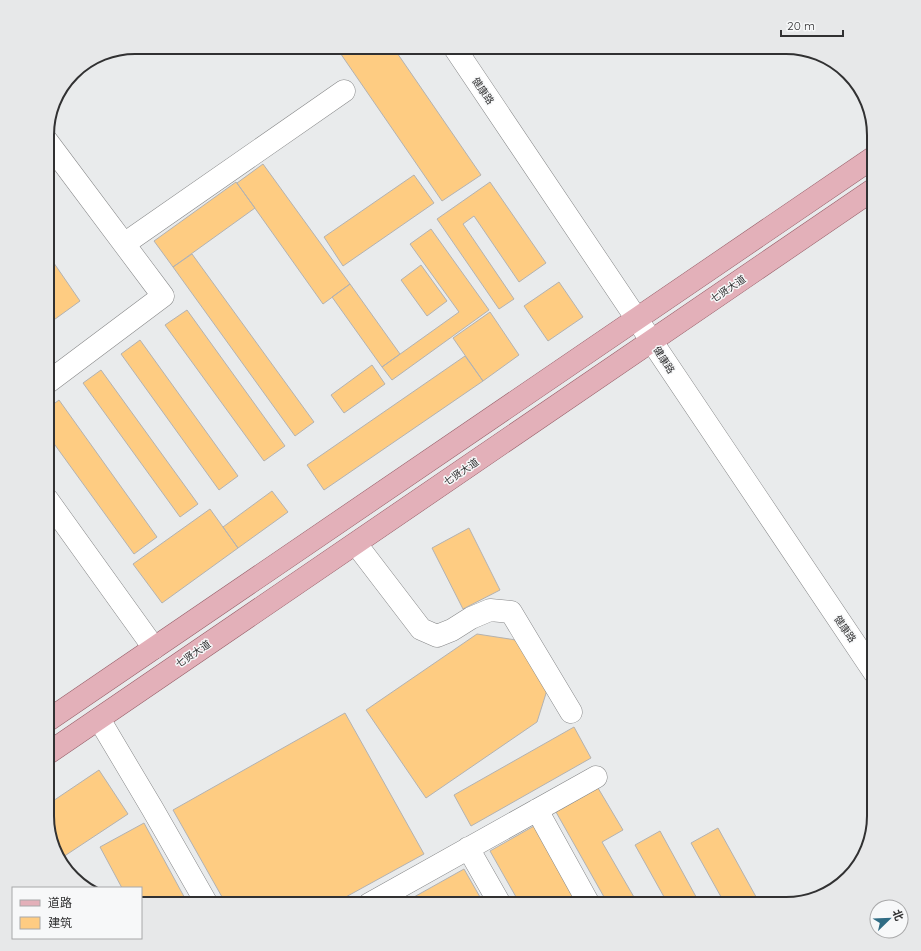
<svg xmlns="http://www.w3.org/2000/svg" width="921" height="951" font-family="Quicksand,'Noto Sans SC',sans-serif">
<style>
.building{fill:#fecc82;stroke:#b3b2b1}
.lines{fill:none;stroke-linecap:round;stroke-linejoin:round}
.minor-casing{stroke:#878889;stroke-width:23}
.major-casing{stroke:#98616b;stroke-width:23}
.minor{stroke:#fff;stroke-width:22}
.major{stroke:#e3b0b9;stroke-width:22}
.labels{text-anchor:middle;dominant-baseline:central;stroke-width:3;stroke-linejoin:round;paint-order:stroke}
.street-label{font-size:10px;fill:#313132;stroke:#f7f8f9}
.rim{fill:none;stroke:#313132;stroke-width:2}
</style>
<rect width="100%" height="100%" fill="#e9ebec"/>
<path class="building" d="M336,47H393L481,175L442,201Z
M263,164L350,284L323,304L237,183Z
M414,175L434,203L343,266L324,237Z
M236,182L255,208L173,267L154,241Z
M490,182L546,263L519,282L474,216L463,224L514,299L499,309L437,219Z
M431,229L489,310L392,380L382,367L459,312L410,244Z
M47,253L80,301L51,322L47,316Z
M192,254L314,422L295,436L173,267Z
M421,265L447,301L427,316L401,280Z
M559,282L583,317L548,341L524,306Z
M350,284L400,354L382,367L332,297Z
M187,310L285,446L264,461L165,325Z
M490,312L519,355L483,381L453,338Z
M140,340L238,476L219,490L121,354Z
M465,356L483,381L324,490L307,465Z
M372,365L385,384L344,413L331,395Z
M101,370L198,504L180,517L83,383Z
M59,400L157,537L134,554L47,434V409Z
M272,491L288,512L238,548L223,527Z
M210,509L238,548L162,603L133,564Z
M469,528L500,590L463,609L432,548Z
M477,634L516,640L548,687L537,722L426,798L366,710Z
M345,713L424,854L333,904H226L173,810Z
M574,727L591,758L471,826L454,795Z
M99,770L128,814L63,857L52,842L47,816V805Z
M598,788L623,830L602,842L638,904H608L556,812Z
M144,823L188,904H141V888H122L100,847Z
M534,826L578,904H520L490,851Z
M718,828L760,904H725L691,843Z
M660,831L700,904H668L635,845Z
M464,869L484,904H418L414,897Z"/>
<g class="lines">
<g class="minor-casing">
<path id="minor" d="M454,47L874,672
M124,244L344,91
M47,383L163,296L47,141
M47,499L154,648
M356,544L421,629L437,636L452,630L471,618L490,610L511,612L571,712
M99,719L152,808L207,904
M537,810L589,904
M468,848L500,904
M369,904L596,777"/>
</g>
<g class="major-casing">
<path id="major" d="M47,721L874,157
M47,754L874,189"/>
</g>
<use href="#minor" class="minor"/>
<use href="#major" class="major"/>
</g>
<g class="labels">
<g class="street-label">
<text transform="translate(483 91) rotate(56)">健康路</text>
<text transform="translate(728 289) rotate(-34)">七贤大道</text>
<text transform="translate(664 360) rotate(57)">健康路</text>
<text transform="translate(461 472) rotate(-34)">七贤大道</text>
<text transform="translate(845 629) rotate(56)">健康路</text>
<text transform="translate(193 654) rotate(-34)">七贤大道</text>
</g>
</g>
<path d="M0 0H921V951H0ZM135 54H786A81 81 0 0 1 867 135V816A81 81 0 0 1 786 897H135A81 81 0 0 1 54 816V135A81 81 0 0 1 135 54Z" fill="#e7e8e9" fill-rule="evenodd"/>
<path class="rim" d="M135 54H786A81 81 0 0 1 867 135V816A81 81 0 0 1 786 897H135A81 81 0 0 1 54 816V135A81 81 0 0 1 135 54Z"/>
<rect x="12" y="887" width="130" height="52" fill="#f7f8f9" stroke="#a8a8a9"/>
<rect x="20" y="900" width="20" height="6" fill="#e3b0b9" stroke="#a8a8a9"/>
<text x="48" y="907" font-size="12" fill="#313132">道路</text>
<rect x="20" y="917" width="20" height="12" fill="#fecc82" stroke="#a8a8a9"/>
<text x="48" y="927" font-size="12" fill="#313132">建筑</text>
<g transform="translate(889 919) rotate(67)"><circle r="19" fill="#f7f8f9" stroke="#a8a8a9"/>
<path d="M0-3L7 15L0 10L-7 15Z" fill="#306c84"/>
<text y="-6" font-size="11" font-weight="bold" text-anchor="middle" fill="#313132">北</text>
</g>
<path d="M781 30v6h62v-6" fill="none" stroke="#313132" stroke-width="2"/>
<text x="787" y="30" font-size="12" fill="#313132" stroke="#f7f8f9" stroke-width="3" paint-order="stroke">20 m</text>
</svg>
